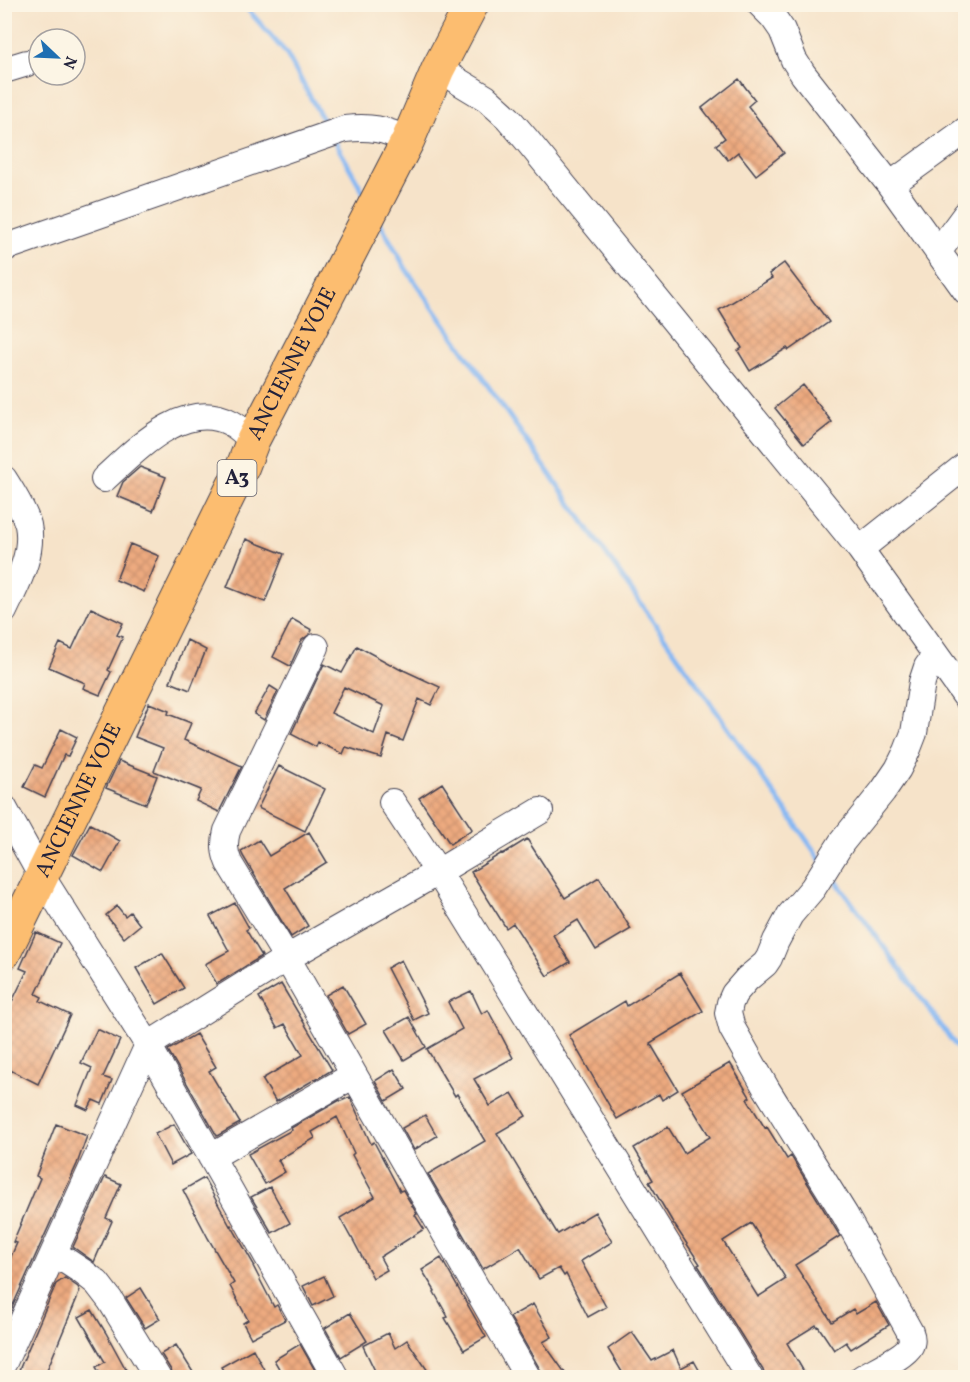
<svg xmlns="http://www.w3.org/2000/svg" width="970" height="1382" font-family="Vollkorn,serif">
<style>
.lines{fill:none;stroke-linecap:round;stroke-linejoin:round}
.stream{stroke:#86b8f3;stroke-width:5}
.building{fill:url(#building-cross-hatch);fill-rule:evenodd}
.minor-casing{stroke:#423f50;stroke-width:28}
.major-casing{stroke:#423f50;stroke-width:35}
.minor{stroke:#fff;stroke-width:26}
.major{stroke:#fcbd6f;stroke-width:33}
.labels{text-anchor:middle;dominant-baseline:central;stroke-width:4.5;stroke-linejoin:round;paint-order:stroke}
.shield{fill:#fcf5e5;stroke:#63616e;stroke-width:1.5}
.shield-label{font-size:21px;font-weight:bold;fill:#22223b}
.street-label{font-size:22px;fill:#22223b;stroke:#fcf5e5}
</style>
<defs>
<pattern id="building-cross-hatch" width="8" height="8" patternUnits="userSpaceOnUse" patternTransform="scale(1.5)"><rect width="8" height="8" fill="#edaa7f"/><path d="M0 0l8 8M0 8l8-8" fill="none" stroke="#cb926f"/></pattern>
</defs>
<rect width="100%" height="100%" fill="#fcf5e5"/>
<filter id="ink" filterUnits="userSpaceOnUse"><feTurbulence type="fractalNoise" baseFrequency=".0167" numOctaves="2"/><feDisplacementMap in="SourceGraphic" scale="12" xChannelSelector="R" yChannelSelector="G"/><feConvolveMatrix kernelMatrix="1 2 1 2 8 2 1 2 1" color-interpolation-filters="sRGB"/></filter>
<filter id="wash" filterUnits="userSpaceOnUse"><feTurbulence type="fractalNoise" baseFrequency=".008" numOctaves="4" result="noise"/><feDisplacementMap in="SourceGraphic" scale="24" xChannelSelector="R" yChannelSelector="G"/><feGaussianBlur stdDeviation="1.35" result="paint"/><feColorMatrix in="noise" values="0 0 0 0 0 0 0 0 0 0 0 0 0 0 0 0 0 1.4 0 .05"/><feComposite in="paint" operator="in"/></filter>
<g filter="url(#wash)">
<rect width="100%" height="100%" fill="#f6e3c9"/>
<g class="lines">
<path class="stream" d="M243,4L286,53L328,129
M334,140L366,197
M379,221L406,269L822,862
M831,874L966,1060"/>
</g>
<g id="blocks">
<path class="building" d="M739,79L755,100L748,106L784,153L756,175L738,152L728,160L716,145L725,138L702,108Z
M784,263L829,322L789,350L787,348L750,371L738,351L742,348L719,310L772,278L769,274Z
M803,385L832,422L804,444L775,408Z
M140,467L166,477L153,511L117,496L123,482Z
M246,539L284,554L265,602L227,587Z
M130,544L159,556L144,592L116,580Z
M91,608L123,623L117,635L123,637L108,670L111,672L100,695L83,688L85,683L49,667L60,643L72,649Z
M292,619L312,630L310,634L302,640L290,666L273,657Z
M187,640L206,650L190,690L170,682Z
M357,646L401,670V669L440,687L431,705L419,699L403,741L388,735L381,758L346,747L343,754L318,742L316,747L291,734L324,664L342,673ZM344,687L384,706L374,734L331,713Z
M270,686L278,691L264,720L254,714Z
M149,703L169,711L168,714L191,723L184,740L242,766L219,812L196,801L201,790L154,771L163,748L135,737Z
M61,729L77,737L68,756L64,755L45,797L24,787L35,765L42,768Z
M119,761L157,776L146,804L106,788Z
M279,766L325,789L305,831L258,808Z
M442,783L472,829L450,844L419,798Z
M90,824L120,841L103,872L73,855Z
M309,832L327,862L285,888L308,926L291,937L243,856L241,851L259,840L269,856Z
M527,839L565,898L599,877L631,929L596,950L578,920L553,935L570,962L547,976L513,923L506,928L471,872L502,853L503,854Z
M235,903L249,928L246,930L262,956L217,984L205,964L229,951L210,916Z
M117,906L125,916L130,912L140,925L124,938L106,915Z
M36,932L60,943L36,994L42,997L40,1001L70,1015L38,1084L4,1067V1018L27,971L20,968Z
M162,953L184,988L157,1004L136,968Z
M401,960L428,1013L414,1020L387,968Z
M680,973L703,1011L650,1043L678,1090L662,1100L659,1094L617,1119L569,1035L625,1001L627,1006Z
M281,984L332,1070L317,1079V1078L276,1102L262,1079L303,1055L285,1024L277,1028L259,997Z
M343,985L366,1024L348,1034L326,995Z
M471,991L482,1014L488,1010L513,1058L474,1079L490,1106L512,1093L526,1116L497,1133L557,1233L558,1234L595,1212L612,1242L581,1261L606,1307L588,1317L566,1274L564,1276L559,1268L539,1279L520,1247L483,1269L428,1174L485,1141L457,1094L455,1096L427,1049L462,1029L448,1002Z
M409,1017L426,1047L404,1060L386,1030Z
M97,1029L120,1040L103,1077L112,1080L102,1104L93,1100L88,1110L77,1105L92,1068L81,1063Z
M196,1034L216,1067L209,1071L240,1123L217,1136L168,1050Z
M730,1063L750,1097L747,1099L765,1128L767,1127L787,1159L791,1156L840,1236L795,1265L832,1322L853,1309L856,1314L876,1302L889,1325L851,1349L846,1342L834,1350L818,1326L817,1327L816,1325L787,1343L807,1377H765L763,1370L698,1265L700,1264L672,1221L649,1182L653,1180L634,1148L668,1127L684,1153L710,1137L682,1091ZM751,1223L786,1279L758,1297L723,1241Z
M394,1069L406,1089L386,1101L375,1081Z
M350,1097L371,1144L374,1142L400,1191L403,1190L417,1214L415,1215L424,1229L380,1257L387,1270L373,1278L352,1238H351L340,1218L375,1197L352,1155L354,1153L337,1117L312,1132L315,1138L278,1160L285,1172L265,1184L248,1154L292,1130L291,1128L340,1100L341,1101Z
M425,1115L437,1136L414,1150L402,1128Z
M56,1124L87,1136L77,1164L4,1325V1272L17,1243L13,1242L40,1178L36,1176Z
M174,1124L191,1154L171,1165L155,1134Z
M105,1177L121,1184L106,1218L112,1221L94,1262L73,1247Z
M204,1178L230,1226L231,1225L254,1265L253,1266L274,1307L277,1305L285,1320L251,1338L243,1323L248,1320L230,1286L234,1283L208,1238L183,1190Z
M270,1187L290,1223L272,1233L251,1197Z
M441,1258L486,1337L464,1350L445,1318L448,1317L434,1292L435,1291L422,1270Z
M324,1276L333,1296L313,1306L303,1286Z
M65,1278L78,1287L80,1291L44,1377H16L56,1284Z
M141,1288L160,1319L145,1328L126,1298Z
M533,1304L552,1337L543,1342L568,1377H543L541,1371L510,1317Z
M92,1310L106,1333L130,1377H102L96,1367L105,1362L79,1317Z
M350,1313L367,1341L341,1357L325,1328Z
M632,1332L652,1361L673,1350L681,1368L694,1361L703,1377H625L608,1349Z
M388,1333L395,1348L407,1340L432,1377H378L363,1346Z
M300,1344L316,1372L307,1377H284L274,1360Z
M176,1345L196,1377H173L171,1370L161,1354Z
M253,1349L268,1377H227L221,1367Z"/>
</g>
</g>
<g filter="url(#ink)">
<use href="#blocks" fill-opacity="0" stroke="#423f50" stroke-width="1.5"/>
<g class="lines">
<g class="minor-casing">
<path id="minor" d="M760,4L773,17L782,30L794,60L803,74L890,185L966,291
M438,69L486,98L508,118L526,139L860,549L966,697
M4,70L27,63
M890,185L966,130
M4,248L345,129C371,126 384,129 408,140
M938,252L966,214
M4,479C12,492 24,510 28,525C34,555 16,585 4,611
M104,479C136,450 184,398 231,423C239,427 246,435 253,440
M860,549L966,465
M316,647L227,831C224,843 224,851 229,863L287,958L528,1378
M392,802L438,872L750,1378
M4,808L42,877L148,1045L336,1378
M211,1157L354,1075
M54,1253L83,1272L97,1283L110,1300L158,1378
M4,1362L148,1045L287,958L438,872L540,811
M862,1378C873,1371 905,1356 910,1346C913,1341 912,1337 910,1332L845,1215L766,1088L732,1028L728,1013L730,1003L734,994L747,979L765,964L769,958L776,941L790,915L813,888L842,842L883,791L898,769L907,751L914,733L922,682L927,667L935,656"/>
</g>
<g class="major-casing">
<g id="major">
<path id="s1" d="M4,953L243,466L253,440L408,140L438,69L472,4"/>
</g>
</g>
<use href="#minor" class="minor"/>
<use href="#major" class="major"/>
</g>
</g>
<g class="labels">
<rect class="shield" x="217.5" y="460" width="39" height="36" rx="4.5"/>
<g class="shield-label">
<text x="237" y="478">A3</text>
</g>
<g class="street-label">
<text stroke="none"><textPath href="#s1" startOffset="656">ANCIENNE VOIE</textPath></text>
<text stroke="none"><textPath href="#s1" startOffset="170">ANCIENNE VOIE</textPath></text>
</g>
</g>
<rect width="970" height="1382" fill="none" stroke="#fcf5e5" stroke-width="24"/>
<g transform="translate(57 57) rotate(113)"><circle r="28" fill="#fcf5e5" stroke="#a5a1a1" stroke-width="1.5"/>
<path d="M0-4.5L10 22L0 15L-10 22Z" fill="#1f6fb2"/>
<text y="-9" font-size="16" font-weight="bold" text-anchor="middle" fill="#22223b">N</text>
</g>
</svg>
